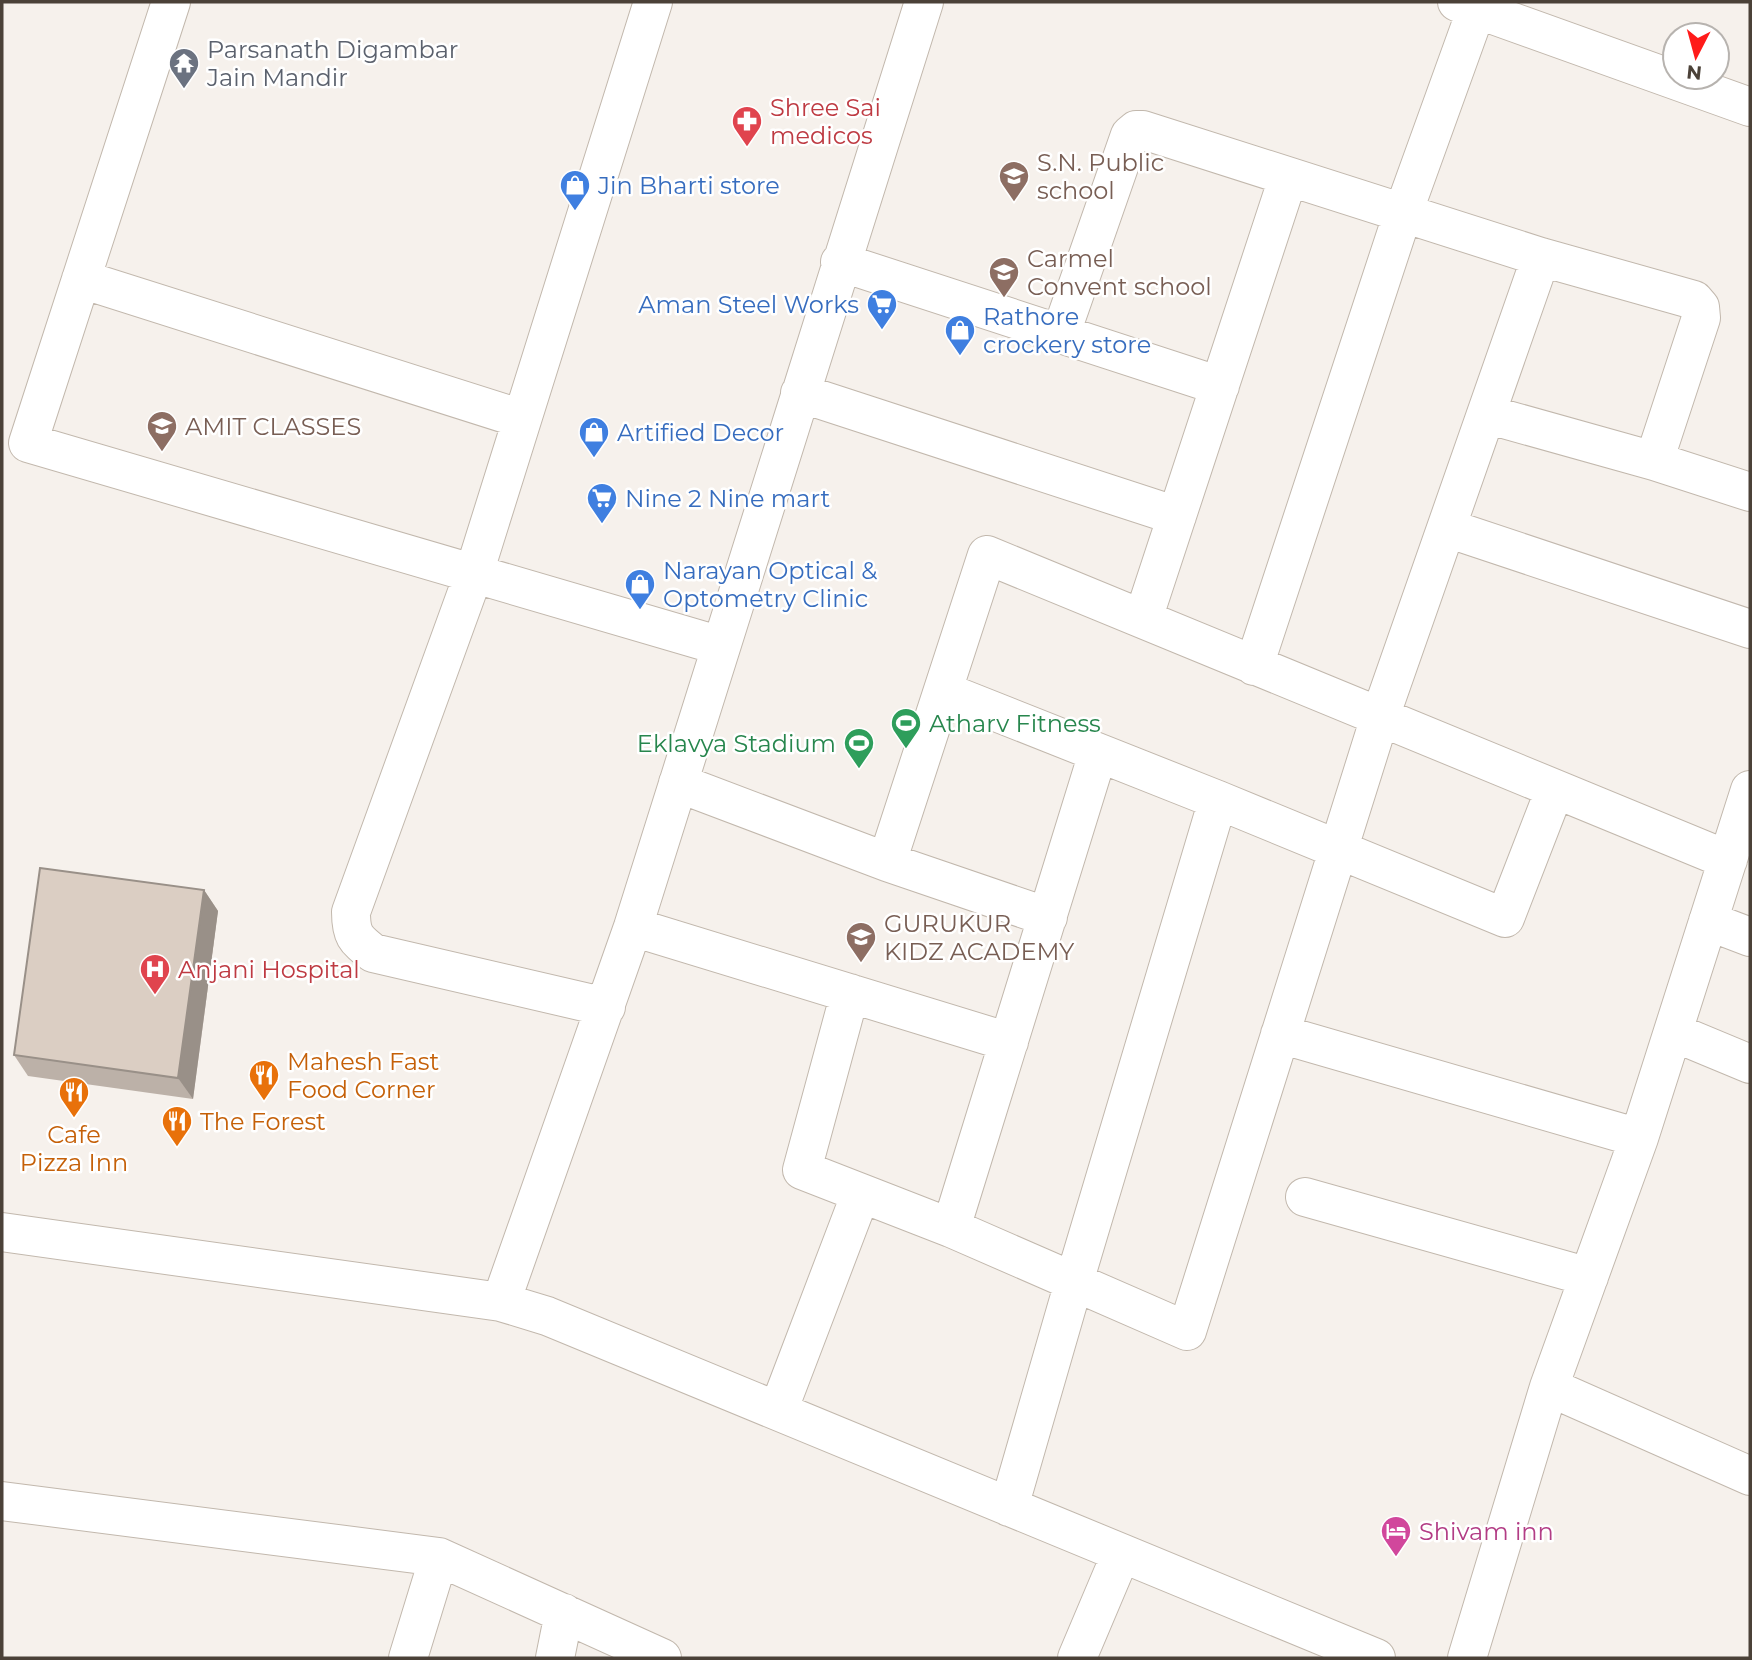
<svg xmlns="http://www.w3.org/2000/svg" width="1752" height="1660" font-family="Montserrat,sans-serif">
<style>
.lines{fill:none;stroke-linecap:round;stroke-linejoin:round}
.minor-casing{stroke:#c2b8ad;stroke-width:40}
.minor{stroke:#fff;stroke-width:38}
.wall{fill:#bcb1a8}
.shaded-wall{fill:#999088}
.building{fill:#dbcec3;stroke:#999088;stroke-width:2}
.labels{text-anchor:middle;dominant-baseline:central;stroke-width:5;stroke-linejoin:round;paint-order:stroke}
.worship-label{font-size:24px;fill:#5b616d;stroke:#fff;text-anchor:start}
.health-label{font-size:24px;fill:#be3a42;stroke:#fff;text-anchor:start}
.education-label{font-size:24px;fill:#785e54;stroke:#fff;text-anchor:start}
.shop-label{font-size:24px;fill:#366cbe;stroke:#fff;text-anchor:start}
.leisure-label{font-size:24px;fill:#27864d;stroke:#fff;text-anchor:start}
.food-label{font-size:24px;fill:#c56008;stroke:#fff;text-anchor:start}
.hotel-label{font-size:24px;fill:#b23c85;stroke:#fff;text-anchor:start}
</style>
<rect width="100%" height="100%" fill="#f6f1ec"/>
<g class="lines">
<g class="minor-casing">
<path id="minor" d="M171,2L28,443L721,646
M1457,2L1750,107
M840,262L1220,386
M81,279L522,419
M1061,333L1130,135L1136,130H1143L1541,257L1694,300L1700,307L1701,318L1654,461
M800,393L1177,516
M1486,414L1654,461L1750,492
M1447,528L1750,629
M1143,619L1288,178
M1254,666L1403,213L1477,8
M943,691L1218,800L1505,918L1555,789
M678,783L887,862L987,555L1728,860
M887,862L1048,917
M1708,921L1750,937
M633,927L1009,1042
M850,993L802,1170L951,1228L1187,1331L1380,717L1541,257
M606,1007L373,953C355,939 351,935 351,912L474,573L653,2
M1673,1032L1750,1064
M1280,1034L1639,1138
M1305,1197L1589,1277
M951,1228L1098,753
M2,1232L501,1302L547,1316L1376,1658
M501,1302L633,927L924,2
M1549,1387L1750,1476
M778,1411L861,1193
M2,1501L439,1557L662,1658
M1009,1507L1074,1282L1218,800
M408,1658L439,1557
M555,1658L564,1613
M1077,1658L1121,1554
M1467,1658L1549,1387L1639,1138L1750,790"/>
</g>
<use href="#minor" class="minor"/>
</g>
<path class="wall" d="M204,890L218,911L193,1099L28,1076L14,1055Z"/>
<path class="shaded-wall" d="M204,890L218,911L193,1099L178,1078Z"/>
<path class="building" d="M40,868L204,890L178,1078L14,1055Z"/>
<defs>
<g id="temple-pin" transform="scale(1.575)"><path d="M0 17L-7.5 6A9.5 9.5 0 1 1 7.5 6Z" fill="#6b7280" stroke="#fff"/><path d="M0-6L5-2H3V0L6.5 2.5H4V6H1.5V3h-3V6H-4V2.5H-6.5L-3 0V-2H-5Z" fill="#fff"/></g>
<g id="pharmacy-pin" transform="scale(1.575)"><path d="M0 17L-7.5 6A9.5 9.5 0 1 1 7.5 6Z" fill="#e0444e" stroke="#fff"/><path d="M-2-6h4v4h4v4h-4v4h-4v-4h-4v-4h4Z" fill="#fff"/></g>
<g id="school-pin" transform="scale(1.575)"><path d="M0 17L-7.5 6A9.5 9.5 0 1 1 7.5 6Z" fill="#8d6e63" stroke="#fff"/><path d="M0-5L7-2L0 1L-7-2ZM-4 1L0 2.5L4 1V4Q0 6-4 4Z" fill="#fff"/></g>
<g id="shop-pin" transform="scale(1.575)"><path d="M0 17L-7.5 6A9.5 9.5 0 1 1 7.5 6Z" fill="#3f7fe0" stroke="#fff"/><path d="M-5-2.5h2.3a2.7 3.5 0 0 1 5.4 0H5L5.5 6h-11ZM-1.5-2.5h3a1.5 2.3 0 0 0-3 0Z" fill="#fff"/></g>
<g id="supermarket-pin" transform="scale(1.575)"><path d="M0 17L-7.5 6A9.5 9.5 0 1 1 7.5 6Z" fill="#3f7fe0" stroke="#fff"/><path d="M-6-5.5h2.5l.6 2H6L4.5 2H-2.5L-4.4-4H-6ZM-1.5 3.2a1.3 1.3 0 1 0 .1 0ZM3 3.2a1.3 1.3 0 1 0 .1 0Z" fill="#fff"/></g>
<g id="stadium-pin" transform="scale(1.575)"><path d="M0 17L-7.5 6A9.5 9.5 0 1 1 7.5 6Z" fill="#2e9e5b" stroke="#fff"/><path d="M0-5a6.5 5 0 1 0 0 10a6.5 5 0 1 0 0-10ZM-3.5-1.8h7v3.6h-7Z" fill="#fff"/></g>
<g id="hospital-pin" transform="scale(1.575)"><path d="M0 17L-7.5 6A9.5 9.5 0 1 1 7.5 6Z" fill="#e0444e" stroke="#fff"/><path d="M-5-5h3v3.5h4V-5h3V5h-3V1.5h-4V5h-3Z" fill="#fff"/></g>
<g id="restaurant-pin" transform="scale(1.575)"><path d="M0 17L-7.5 6A9.5 9.5 0 1 1 7.5 6Z" fill="#e8710a" stroke="#fff"/><path d="M-5-6h1v4h1v-4h1v4h1v-4h1v5L-1.5 .5V6h-2V.5L-5-1ZM5-6V6H3V1.5H1.5Q1.5-4 5-6Z" fill="#fff"/></g>
<g id="hotel-pin" transform="scale(1.575)"><path d="M0 17L-7.5 6A9.5 9.5 0 1 1 7.5 6Z" fill="#d1479c" stroke="#fff"/><path d="M-6-4.5h1.5V1H6V5H4.5V3h-9V5H-6ZM-4 0a1.8 1.8 0 1 1 3.6 0ZM.5 0V-2.5h3Q6-2.5 6 0Z" fill="#fff"/></g>
</defs>
<g fill-rule="evenodd">
<use href="#temple-pin" x="184" y="63"/>
<use href="#pharmacy-pin" x="747" y="121"/>
<use href="#school-pin" x="1014" y="176"/>
<use href="#shop-pin" x="575" y="185"/>
<use href="#school-pin" x="1004" y="272"/>
<use href="#supermarket-pin" x="882" y="304"/>
<use href="#shop-pin" x="960" y="330"/>
<use href="#school-pin" x="162" y="426"/>
<use href="#shop-pin" x="594" y="432"/>
<use href="#supermarket-pin" x="602" y="498"/>
<use href="#shop-pin" x="640" y="584"/>
<use href="#stadium-pin" x="906" y="723"/>
<use href="#stadium-pin" x="859" y="743"/>
<use href="#school-pin" x="861" y="937"/>
<use href="#hospital-pin" x="155" y="969"/>
<use href="#restaurant-pin" x="264" y="1075"/>
<use href="#restaurant-pin" x="74" y="1092"/>
<use href="#restaurant-pin" x="177" y="1121"/>
<use href="#hotel-pin" x="1396" y="1531"/>
</g>
<g class="labels">
<g class="worship-label">
<text x="207" y="49">Parsanath Digambar<tspan x="207" dy="28">Jain Mandir</tspan></text>
</g>
<g class="health-label">
<text x="770" y="107">Shree Sai<tspan x="770" dy="28">medicos</tspan></text>
<text x="178" y="969">Anjani Hospital</text>
</g>
<g class="education-label">
<text x="1037" y="162">S.N. Public<tspan x="1037" dy="28">school</tspan></text>
<text x="1027" y="258">Carmel<tspan x="1027" dy="28">Convent school</tspan></text>
<text x="185" y="426">AMIT CLASSES</text>
<text x="884" y="923">GURUKUR<tspan x="884" dy="28">KIDZ ACADEMY</tspan></text>
</g>
<g class="shop-label">
<text x="598" y="185">Jin Bharti store</text>
<text x="859" y="304" text-anchor="end">Aman Steel Works</text>
<text x="983" y="316">Rathore<tspan x="983" dy="28">crockery store</tspan></text>
<text x="617" y="432">Artified Decor</text>
<text x="625" y="498">Nine 2 Nine mart</text>
<text x="663" y="570">Narayan Optical &amp;<tspan x="663" dy="28">Optometry Clinic</tspan></text>
</g>
<g class="leisure-label">
<text x="929" y="723">Atharv Fitness</text>
<text x="836" y="743" text-anchor="end">Eklavya Stadium</text>
</g>
<g class="food-label">
<text x="287" y="1061">Mahesh Fast<tspan x="287" dy="28">Food Corner</tspan></text>
<text x="200" y="1121">The Forest</text>
<text x="74" y="1134" text-anchor="middle">Cafe<tspan x="74" dy="28">Pizza Inn</tspan></text>
</g>
<g class="hotel-label">
<text x="1419" y="1531">Shivam inn</text>
</g>
</g>
<rect width="1752" height="1660" fill="none" stroke="#4b4138" stroke-width="7"/>
<g transform="translate(1696 56) rotate(186)"><circle r="33" fill="#ffffff" stroke="#b7b3af" stroke-width="2"/>
<path d="M0-5L12 26L0 18L-12 26Z" fill="#ff1b1a"/>
<text y="-10" font-size="19" font-weight="bold" text-anchor="middle" fill="#4b4138">N</text>
</g>
</svg>
